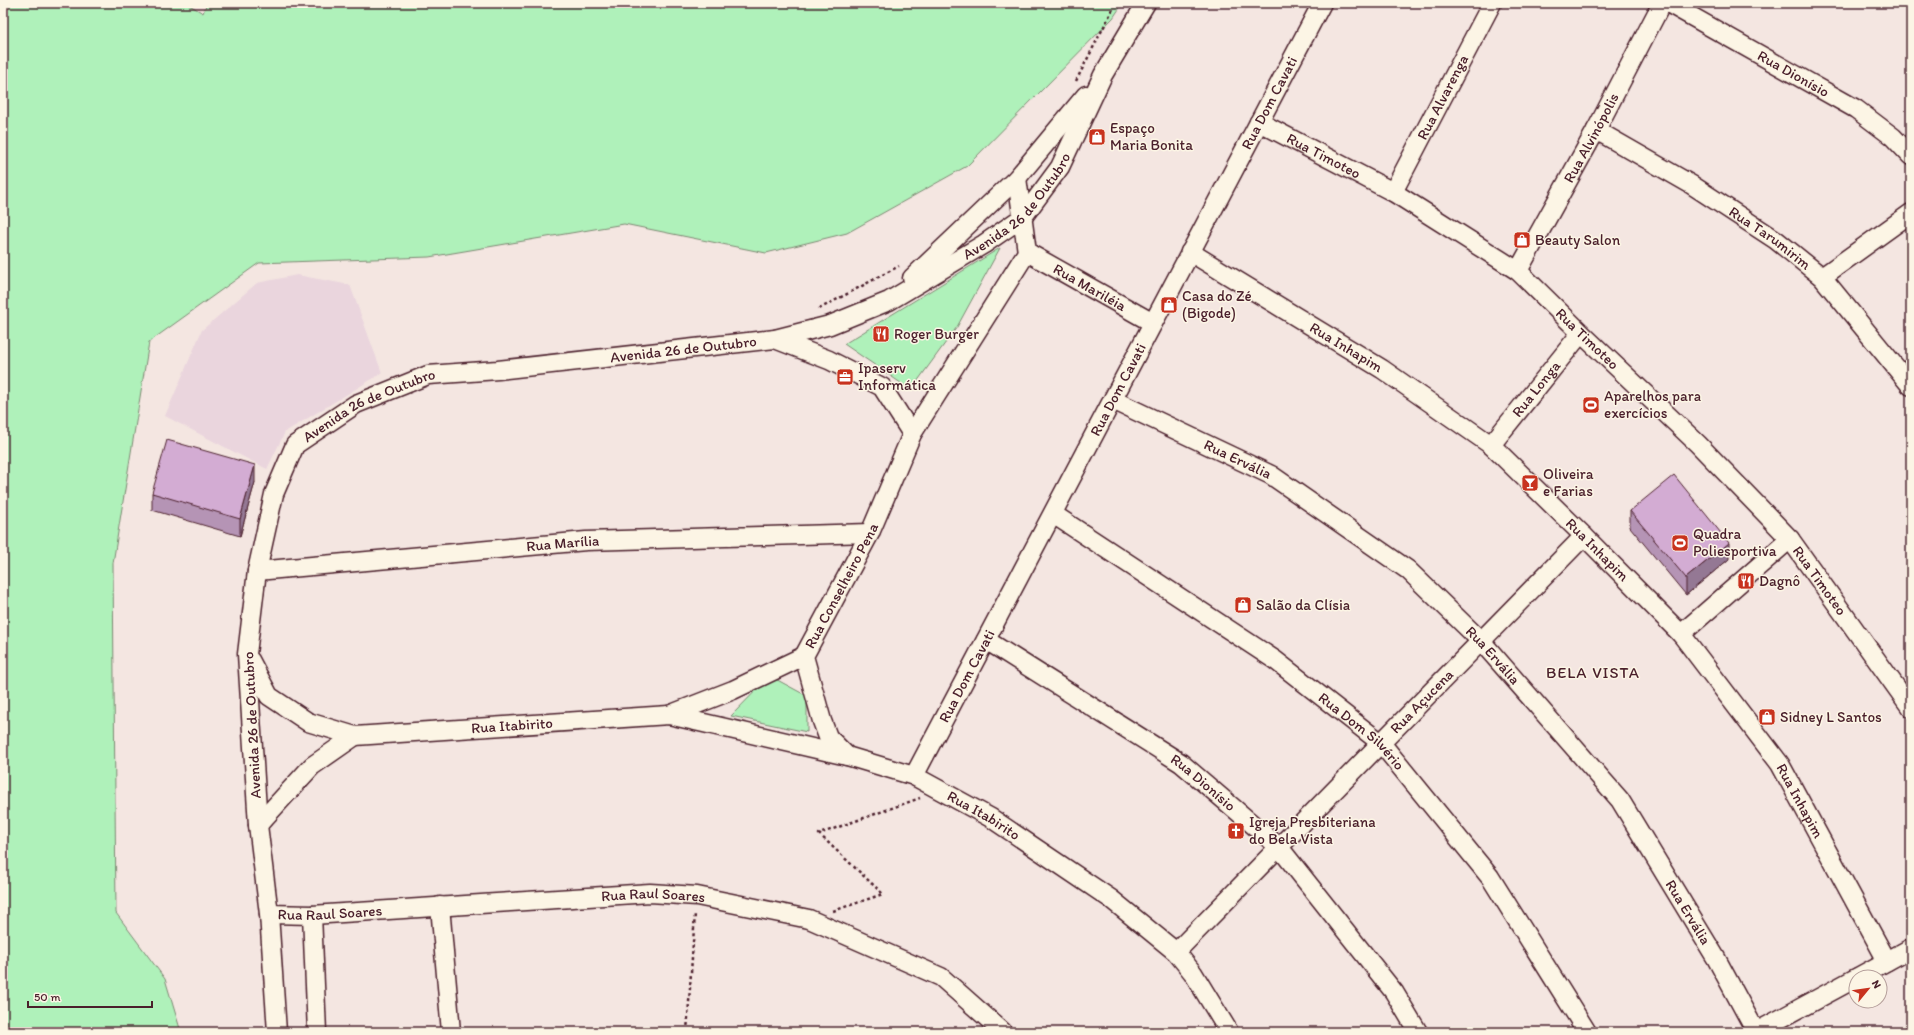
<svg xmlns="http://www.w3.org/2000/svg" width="1914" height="1035" font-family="Itim,sans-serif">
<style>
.built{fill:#ead5dd}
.green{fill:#aff1ba;stroke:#7c8872}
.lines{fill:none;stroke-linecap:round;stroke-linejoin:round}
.minor-casing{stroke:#4a1f2b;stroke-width:21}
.path{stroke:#4a1f2b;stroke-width:2.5;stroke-dasharray:3 3;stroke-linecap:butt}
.minor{stroke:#fcf5e5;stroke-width:18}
.wall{fill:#b594b5;stroke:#4a1f2b}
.shaded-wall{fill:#947894;stroke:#4a1f2b}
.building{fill:#d3acd3;stroke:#4a1f2b}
.labels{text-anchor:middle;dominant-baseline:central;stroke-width:3;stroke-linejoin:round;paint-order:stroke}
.street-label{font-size:15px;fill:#4a1f2b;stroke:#fcf5e5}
.poi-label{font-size:15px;fill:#4a1f2b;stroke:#fcf5e5;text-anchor:start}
.neighbourhood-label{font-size:16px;letter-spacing:1px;fill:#4a1f2b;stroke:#fcf5e5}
</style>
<rect width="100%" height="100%" fill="#f4e6e1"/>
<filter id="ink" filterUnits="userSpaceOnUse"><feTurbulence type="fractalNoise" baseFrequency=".025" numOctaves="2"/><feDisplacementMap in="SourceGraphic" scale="8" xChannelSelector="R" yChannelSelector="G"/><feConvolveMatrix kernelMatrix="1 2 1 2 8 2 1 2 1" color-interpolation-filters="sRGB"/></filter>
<g filter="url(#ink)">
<path class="built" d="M297,275L350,285L382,373L285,432L267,469L165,416L202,330L257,283Z"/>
<path class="green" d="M3,3H186L203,13L207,3H1123L1113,18L967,166L847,233L766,253L624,224L429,257L259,263L149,342L113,563L116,913L165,979L181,1032H3Z
M1000,248L957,327L911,390L844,344Z
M770,676L807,696V732L731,716Z"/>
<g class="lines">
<g class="minor-casing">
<g id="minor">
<path id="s1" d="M1668,3L1856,109L1893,137L1911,156"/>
<path id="s2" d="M1259,122L1393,192L1518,271L1581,333L1698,444L1790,539L1911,708"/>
<path id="s3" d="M1596,130L1692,185L1776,240L1822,277L1911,386"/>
<path id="s4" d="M1393,192L1492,3"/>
<path id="s5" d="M1027,252L1153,323"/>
<path id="s6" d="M1190,252L1382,369L1491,445L1584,536L1681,634L1780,764L1887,961"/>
<path id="s7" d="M1518,271L1596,130L1662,3"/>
<path d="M1822,277L1911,213"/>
<path d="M912,278L1017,178L1086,95"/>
<path d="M775,339L829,360L882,387L912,434"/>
<path id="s8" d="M1113,400L1271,475L1408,570L1481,641L1620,800L1716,958L1756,1032"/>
<path id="s9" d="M1491,445L1581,333"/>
<path id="s10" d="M1053,514L1275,660L1381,743L1490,877L1587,1032"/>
<path id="s11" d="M257,571L586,541L870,533"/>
<path d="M1681,634L1790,539"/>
<path id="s12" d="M986,640L1181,763L1279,847L1394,992L1418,1032"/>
<path id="s13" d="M250,660L269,696L308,722L355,736L669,715L847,756L914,776L991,818L1111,899L1176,952L1193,973L1229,1032"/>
<path d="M669,715L733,690L804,656"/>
<path id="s14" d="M847,756L828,737L822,721L804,656L870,533L912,434L1027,252L1017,178"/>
<path id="s15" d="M914,776L1322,3"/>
<path d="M258,825L312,766L355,736"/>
<path d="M440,906L451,1032"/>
<path id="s16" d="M269,914L312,915L650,893L697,896L809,919L941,977L1003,1032"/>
<path d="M312,915L317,1032"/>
<path id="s17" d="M1176,952L1584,536"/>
<path d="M1858,977L1911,948"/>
<path id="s18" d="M277,1032L269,914L258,825L247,654L257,571L274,494L295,445L356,404L428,375L498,370L775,339L830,325L889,301L984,244L1023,217L1060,167L1103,75L1146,3"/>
<path d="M1756,1032L1856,978"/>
</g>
</g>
<path class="path" d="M1076,81L1116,3
M819,309L899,266
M833,911L883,894L819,834L920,798
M687,1032L695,913"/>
<use href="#minor" class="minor"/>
</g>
<path class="wall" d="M255,482L240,536L152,510V493Z
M1630,511L1729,559L1686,595L1630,527Z"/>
<path class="shaded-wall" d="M255,465V482L240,536V519Z
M1729,543V559L1686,595V578Z"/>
<path class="building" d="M167,440L255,465L240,519L152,493Z
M1674,475L1729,543L1686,578L1630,511Z"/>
</g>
<defs>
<g id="shop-square" transform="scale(0.9)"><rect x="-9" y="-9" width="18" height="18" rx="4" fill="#c8321e" stroke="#fcf5e5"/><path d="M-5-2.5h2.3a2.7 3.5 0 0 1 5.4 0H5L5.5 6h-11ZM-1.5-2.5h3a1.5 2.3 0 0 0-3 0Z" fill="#fff"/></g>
<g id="restaurant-square" transform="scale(0.9)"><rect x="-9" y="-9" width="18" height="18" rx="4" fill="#c8321e" stroke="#fcf5e5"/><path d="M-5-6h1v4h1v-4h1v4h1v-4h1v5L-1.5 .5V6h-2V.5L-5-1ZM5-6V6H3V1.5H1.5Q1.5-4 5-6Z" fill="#fff"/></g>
<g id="office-square" transform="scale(0.9)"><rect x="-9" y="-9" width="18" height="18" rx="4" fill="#c8321e" stroke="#fcf5e5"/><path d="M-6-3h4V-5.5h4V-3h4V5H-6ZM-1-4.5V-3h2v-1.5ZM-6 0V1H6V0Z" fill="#fff"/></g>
<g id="stadium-square" transform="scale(0.9)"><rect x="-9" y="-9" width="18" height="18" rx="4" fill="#c8321e" stroke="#fcf5e5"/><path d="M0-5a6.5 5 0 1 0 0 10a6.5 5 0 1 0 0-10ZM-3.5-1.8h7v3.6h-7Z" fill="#fff"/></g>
<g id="bar-square" transform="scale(0.9)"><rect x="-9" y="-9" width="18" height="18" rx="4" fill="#c8321e" stroke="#fcf5e5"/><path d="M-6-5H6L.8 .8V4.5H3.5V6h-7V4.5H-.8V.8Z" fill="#fff"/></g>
<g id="church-square" transform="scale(0.9)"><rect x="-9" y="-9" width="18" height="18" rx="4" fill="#c8321e" stroke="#fcf5e5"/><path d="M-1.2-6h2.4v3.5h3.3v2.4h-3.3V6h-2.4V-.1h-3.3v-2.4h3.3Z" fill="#fff"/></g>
</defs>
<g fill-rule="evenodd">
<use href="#shop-square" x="1097" y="137"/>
<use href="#shop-square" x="1522" y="240"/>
<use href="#shop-square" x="1169" y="305"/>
<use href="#restaurant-square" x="881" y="334"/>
<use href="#office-square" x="845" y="377"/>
<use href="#stadium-square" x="1591" y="405"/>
<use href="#bar-square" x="1530" y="483"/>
<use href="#stadium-square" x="1680" y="543"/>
<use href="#restaurant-square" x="1746" y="581"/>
<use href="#shop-square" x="1243" y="605"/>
<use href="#shop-square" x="1767" y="717"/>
<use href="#church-square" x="1236" y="831"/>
</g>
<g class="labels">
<g class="street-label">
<text stroke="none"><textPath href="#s1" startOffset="144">Rua Dionísio</textPath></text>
<text stroke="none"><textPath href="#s4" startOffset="107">Rua Alvarenga</textPath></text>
<text stroke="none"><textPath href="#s15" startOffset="761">Rua Dom Cavati</textPath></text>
<text stroke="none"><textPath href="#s7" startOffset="152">Rua Alvinópolis</textPath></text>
<text stroke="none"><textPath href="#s2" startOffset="73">Rua Timoteo</textPath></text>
<text stroke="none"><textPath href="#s18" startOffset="1377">Avenida 26 de Outubro</textPath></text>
<text stroke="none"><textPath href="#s3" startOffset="205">Rua Tarumirim</textPath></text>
<text stroke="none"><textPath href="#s5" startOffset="72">Rua Mariléia</textPath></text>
<text stroke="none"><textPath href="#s2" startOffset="396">Rua Timoteo</textPath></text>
<text stroke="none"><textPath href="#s6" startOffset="183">Rua Inhapim</textPath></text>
<text stroke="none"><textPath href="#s18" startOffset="1003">Avenida 26 de Outubro</textPath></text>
<text stroke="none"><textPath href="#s15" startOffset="437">Rua Dom Cavati</textPath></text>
<text stroke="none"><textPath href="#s9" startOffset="72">Rua Longa</textPath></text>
<text stroke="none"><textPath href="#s18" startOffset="680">Avenida 26 de Outubro</textPath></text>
<text stroke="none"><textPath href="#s8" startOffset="138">Rua Ervália</textPath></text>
<text stroke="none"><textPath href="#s11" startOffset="307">Rua Marília</textPath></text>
<text stroke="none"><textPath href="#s6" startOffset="507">Rua Inhapim</textPath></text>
<text stroke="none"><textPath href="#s2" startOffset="732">Rua Timoteo</textPath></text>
<text stroke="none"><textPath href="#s14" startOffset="191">Rua Conselheiro Pena</textPath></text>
<text stroke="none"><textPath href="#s8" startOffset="462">Rua Ervália</textPath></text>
<text stroke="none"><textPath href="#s15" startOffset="113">Rua Dom Cavati</textPath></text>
<text stroke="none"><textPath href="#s17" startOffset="351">Rua Açucena</textPath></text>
<text transform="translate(252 725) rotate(-93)">Avenida 26 de Outubro</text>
<text stroke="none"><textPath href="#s13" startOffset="294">Rua Itabirito</textPath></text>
<text stroke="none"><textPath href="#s10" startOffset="378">Rua Dom Silvério</textPath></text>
<text stroke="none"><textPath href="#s12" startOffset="260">Rua Dionísio</textPath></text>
<text stroke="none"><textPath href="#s6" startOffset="831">Rua Inhapim</textPath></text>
<text stroke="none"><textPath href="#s13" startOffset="784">Rua Itabirito</textPath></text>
<text stroke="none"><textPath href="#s16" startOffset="385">Rua Raul Soares</textPath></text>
<text stroke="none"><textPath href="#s16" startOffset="61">Rua Raul Soares</textPath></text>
<text stroke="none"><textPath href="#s8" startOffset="786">Rua Ervália</textPath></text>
</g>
<g class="poi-label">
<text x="1110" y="128">Espaço<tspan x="1110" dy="17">Maria Bonita</tspan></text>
<text x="1535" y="240">Beauty Salon</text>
<text x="1182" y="296">Casa do Zé<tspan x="1182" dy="17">(Bigode)</tspan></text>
<text x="894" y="334">Roger Burger</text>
<text x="858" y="368">Ipaserv<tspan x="858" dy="17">Informática</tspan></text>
<text x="1604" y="396">Aparelhos para<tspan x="1604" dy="17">exercícios</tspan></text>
<text x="1543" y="474">Oliveira<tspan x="1543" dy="17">e Farias</tspan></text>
<text x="1693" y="534">Quadra<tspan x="1693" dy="17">Poliesportiva</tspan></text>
<text x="1759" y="581">Dagnô</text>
<text x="1256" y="605">Salão da Clísia</text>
<text x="1780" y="717">Sidney L Santos</text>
<text x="1249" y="822">Igreja Presbiteriana<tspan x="1249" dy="17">do Bela Vista</tspan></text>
</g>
<g class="neighbourhood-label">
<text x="1593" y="672">BELA VISTA</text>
</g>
</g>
<rect width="1914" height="1035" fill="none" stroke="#fcf5e5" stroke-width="16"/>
<rect x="8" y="8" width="1898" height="1019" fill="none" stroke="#4a1f2b" stroke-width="1.5" filter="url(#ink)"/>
<g transform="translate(1868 989) rotate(61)"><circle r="19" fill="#fcf5e5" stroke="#b59f9b"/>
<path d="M0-3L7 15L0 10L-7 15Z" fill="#c8321e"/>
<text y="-6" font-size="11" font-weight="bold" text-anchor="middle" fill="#4a1f2b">N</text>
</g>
<path d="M28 1001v6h124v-6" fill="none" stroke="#4a1f2b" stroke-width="2"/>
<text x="34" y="1001" font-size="12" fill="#4a1f2b" stroke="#fcf5e5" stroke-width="3" paint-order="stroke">50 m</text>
</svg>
